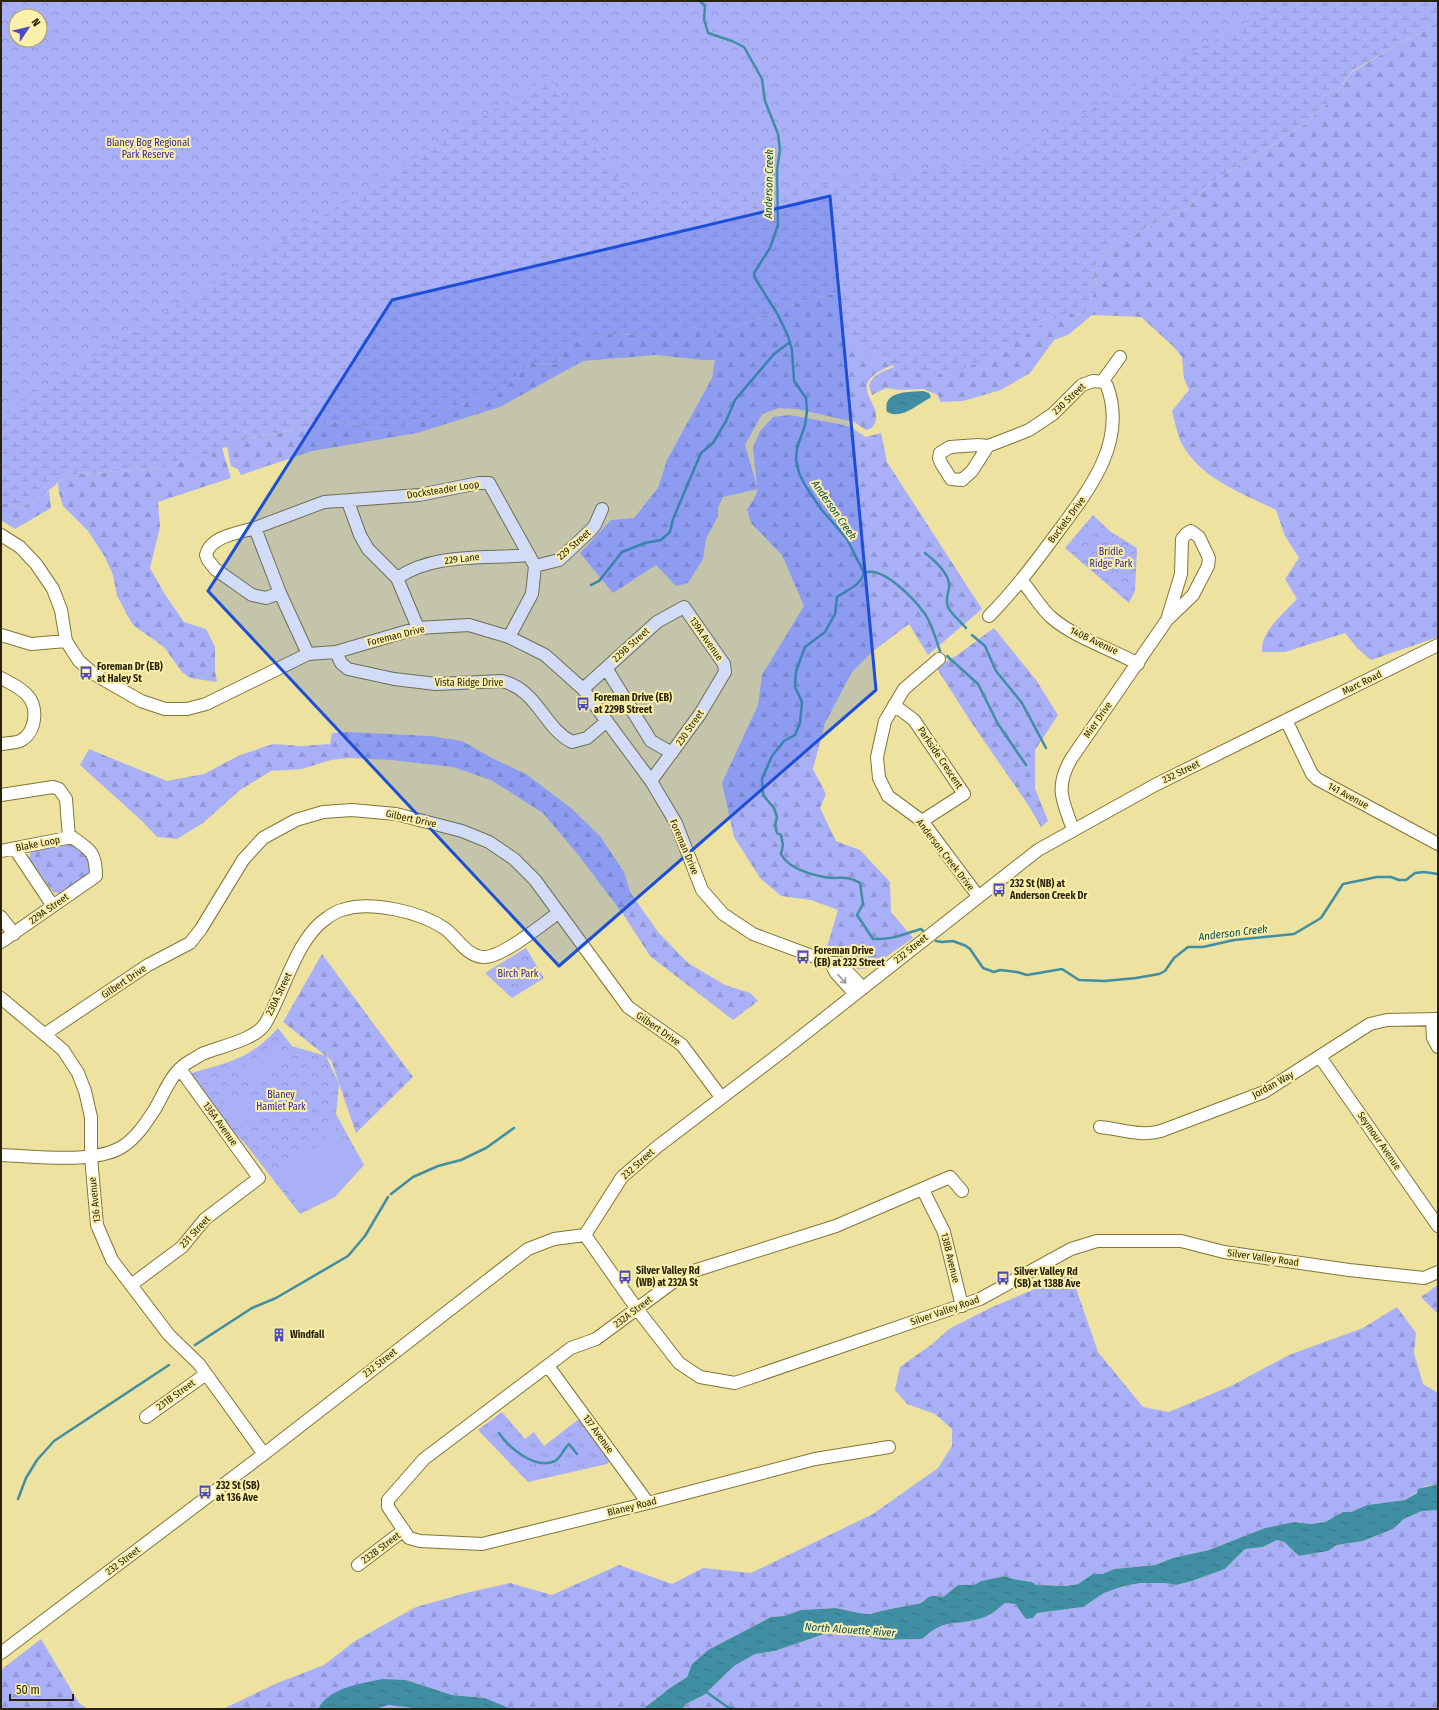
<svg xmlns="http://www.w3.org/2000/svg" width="1439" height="1710" font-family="'Fira Sans Condensed',sans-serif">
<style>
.grass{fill:url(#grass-tufts)}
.forest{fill:url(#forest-firs)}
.wetland{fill:url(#wetland-marsh);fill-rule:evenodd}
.park{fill:url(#park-crowns);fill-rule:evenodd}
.pitch{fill:#a9b0f7}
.water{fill:url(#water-ripples)}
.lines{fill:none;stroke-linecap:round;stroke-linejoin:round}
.stream{stroke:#408ea4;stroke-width:2.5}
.minor-casing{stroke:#817636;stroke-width:14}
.minor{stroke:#fff;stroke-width:12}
.oneway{stroke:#9e9c90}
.marked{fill:#1d4ed8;fill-opacity:0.2;stroke:#1d4ed8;stroke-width:3;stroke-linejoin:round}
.labels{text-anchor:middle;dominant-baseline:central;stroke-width:4;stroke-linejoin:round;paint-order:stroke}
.park-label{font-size:10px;fill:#2f218e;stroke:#fbefac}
.street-label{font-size:10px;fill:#282308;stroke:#fbefac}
.poi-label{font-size:10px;font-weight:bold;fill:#282308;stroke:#fbefac;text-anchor:start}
.water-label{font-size:11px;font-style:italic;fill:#064c5c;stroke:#fbefac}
</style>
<defs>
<pattern id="grass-tufts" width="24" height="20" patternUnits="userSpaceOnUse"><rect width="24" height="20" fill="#a9b0f7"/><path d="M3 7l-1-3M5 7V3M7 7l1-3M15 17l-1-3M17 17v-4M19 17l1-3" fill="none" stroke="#9197d2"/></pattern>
<pattern id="forest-firs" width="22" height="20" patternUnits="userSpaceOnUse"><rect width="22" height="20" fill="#a9b0f7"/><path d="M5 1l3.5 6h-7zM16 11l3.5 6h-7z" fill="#9197d2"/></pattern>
<pattern id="wetland-marsh" width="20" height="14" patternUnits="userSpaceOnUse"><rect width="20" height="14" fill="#a9b0f7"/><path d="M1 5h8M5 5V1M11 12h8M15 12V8" fill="none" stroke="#9197d2"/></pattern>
<pattern id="park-crowns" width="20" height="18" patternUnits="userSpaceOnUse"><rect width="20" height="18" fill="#a9b0f7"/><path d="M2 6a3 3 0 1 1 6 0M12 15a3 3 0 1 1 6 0" fill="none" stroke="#9197d2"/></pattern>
<pattern id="water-ripples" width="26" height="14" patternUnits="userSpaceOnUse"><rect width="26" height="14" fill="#408ea4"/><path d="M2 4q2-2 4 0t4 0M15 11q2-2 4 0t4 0" fill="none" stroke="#367484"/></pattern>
</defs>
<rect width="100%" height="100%" fill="#eee2a0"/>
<path class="grass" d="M502,1412L525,1439L534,1432L544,1446L579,1419L610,1461L607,1464L528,1482L478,1430Z"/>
<path class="forest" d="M1438,23V637L1371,660L1358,649L1345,633L1285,652H1262C1260,632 1284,613 1297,599L1285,579L1299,558L1285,536L1276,510C1242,493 1201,479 1182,444C1177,434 1175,422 1172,411L1189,390L1184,378L1182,357L1174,347L1141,317L1092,315L1068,335L1054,340L1030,373L1001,390L963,401L940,402L938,395L923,389L900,390L886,388L872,395L869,385C873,374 884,371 894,367L896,370L1039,326L1067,312L1084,315L1097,286L1093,268L1108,250L1132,235L1187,209L1207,185L1304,125L1330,101L1352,72L1397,45Z
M837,293L872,356L889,360L893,365C837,387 891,404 872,428L866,430L854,422L797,409L779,408L762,414L745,445L757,486L753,448L760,431L773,417L790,415L839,424L851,427L866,437L881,433L887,462L982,609L928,655L909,624L872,652L852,672L825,723L813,769L826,794L820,808L836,841L860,850L890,882L891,912L913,938L870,968L858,969L827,947L838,910L811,900L781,896L760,878L734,837L722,783L758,705L762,675L804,606L782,555L751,523L747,509L753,501L758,489L723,497L718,508V516L706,539L703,559L688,583L676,586L656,565L613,593L580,553L611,520L634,518L658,488L667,460L712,378L715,360H703L656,355L583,361L500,407L417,433L312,451L241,475L238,469L231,466L227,446L250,438L335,422L389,431L504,388L531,363L556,364L574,341L601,334L659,335L687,326L717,334L802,301Z
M222,448L231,478L158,502L160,527L150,568L164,593L184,622L206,629L215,647V671L217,682L190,678L182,672L164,647L133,625L117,596L113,575L105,557L88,531L63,506L59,493L58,483L67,475L162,468Z
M49,491L51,508L15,529L1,520V502L21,508L42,496Z
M994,628L1036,680L1058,715L1035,750V788L1048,821L1041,827L1029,806L971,722L936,667L956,656Z
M347,732L430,736L462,741L492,758L526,774L571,808L600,836L624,872L630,892L658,932L688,963L725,985L750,993L758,1001L733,1020L650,956L623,914L579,856L543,813L491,780L453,767L391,760L349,758L331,760L302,769L271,771L240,790L203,823L177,839L157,837L142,821L80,765L89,749L167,781L204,774L240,755L273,744L301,746L330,744L332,733Z
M67,842C79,846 99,863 88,877C84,882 67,890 61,894L53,892L29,859L31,852L35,850Z
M322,954L413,1077L356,1133L331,1060L283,1022Z
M1071,1274L1098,1352L1143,1407L1169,1412L1233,1385L1289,1355L1363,1328L1397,1307L1416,1333L1414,1353L1423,1384L1438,1393V1484L1426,1486L1405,1500L1367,1505L1351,1512H1343L1325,1522L1311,1524L1294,1522L1265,1528L1209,1550L1173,1558L1155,1565L1114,1569L1102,1574H1093L1078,1584L1067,1586L1036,1585L1032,1582L1013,1579L1005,1576L981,1581L974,1585H958L943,1597C922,1593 929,1602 917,1604C902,1607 886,1609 871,1614H864L836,1608L801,1610L784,1616L771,1617L708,1650L692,1664L687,1677L670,1688L643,1709H511L485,1698L452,1695L406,1680L319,1707L318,1709H223L275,1684L324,1665L355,1641L416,1607L466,1593L510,1583L552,1595L619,1565L672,1584L703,1568L751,1573L873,1514L938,1468L952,1446V1429L935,1414L907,1404L895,1390L900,1367L931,1345L949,1329L990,1308Z
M1438,1285V1314L1421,1297Z
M1431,1510H1438V1709H682L686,1704L704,1695L734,1666L755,1654L775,1651L833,1631L848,1632L883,1640L922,1639C945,1618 953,1626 979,1619C990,1616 997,1610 1005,1603L1015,1604L1026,1619L1032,1618L1037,1613L1083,1607L1104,1593L1124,1586L1141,1583H1165L1176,1585L1192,1581L1225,1569L1245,1549L1263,1547L1277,1540L1284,1542L1299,1556L1328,1551L1337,1545L1363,1541L1393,1529L1404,1519L1422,1511Z
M41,1639L79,1703L88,1709H1V1670Z
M388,1705L420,1709H360L378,1708Z"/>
<path class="wetland" d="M1,1H1438V23L1397,45L1352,71L1330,101L1304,125L1207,185L1187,209L1132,235L1108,250L1093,268L1097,286L1084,315L1067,313L1039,326L997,354L952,374L914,373L896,370L889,360L872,356L838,333L836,293L802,301L717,334L687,326L659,335L601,334L574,341L556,364L531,363L504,388L389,431L335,422L250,438L205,455L162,468L67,475L42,496L21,508L1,502ZM16,16H40V40H16Z"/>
<path class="park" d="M1,1H1286L998,161L640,210L549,76L1,414ZM16,16H40V40H16Z
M1093,515L1111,532L1137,548L1135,591L1129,603L1065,548Z
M526,948L544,978L512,998L485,973Z
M278,1028L292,1046L326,1056L339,1084L336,1114L364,1165L335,1197L300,1214L247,1146L191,1087L192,1073C230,1062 250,1059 278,1028Z"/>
<path class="pitch" d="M272,1046L284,1062L256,1082L244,1066Z
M253,1099L262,1114L240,1124L223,1105V1100Z
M334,1126L361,1164L335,1195L302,1210L275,1172L298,1155L317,1148Z"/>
<path class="water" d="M923,391L929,393L931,397L930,398C916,405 902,420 887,412C882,391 908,392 923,391Z
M1438,1484V1510L1422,1511L1404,1519L1393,1529L1363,1541L1337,1545L1328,1551L1299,1556L1284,1542L1277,1540L1263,1547L1245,1549L1225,1569L1192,1581L1176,1585L1165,1583H1141L1124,1586L1104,1593L1083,1607L1037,1613L1033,1618L1026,1619L1015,1604L1005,1603C997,1610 990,1616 979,1619C953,1626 945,1618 922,1639L883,1640L848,1632L833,1631L775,1651L755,1654L734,1666L704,1695L686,1704L682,1709H643L670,1688L687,1677L692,1664L708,1650L771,1617L784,1616L801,1610L836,1608L864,1614H871C886,1609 902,1607 917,1604C929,1602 922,1593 943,1597L958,1585H974L981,1581L1005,1576L1013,1579L1032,1582L1036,1585L1067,1586L1078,1584L1093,1574H1102L1114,1569L1155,1565L1173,1558L1209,1550L1265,1528L1294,1522L1311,1524L1325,1522L1343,1512H1351L1367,1505L1405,1500L1417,1493L1418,1489Z
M382,1679L406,1680L452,1695L485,1698L511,1709H420L388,1705L379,1708L360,1709H318C330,1687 360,1684 382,1679Z"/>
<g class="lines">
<path class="stream" d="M700,1L705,6L704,19L708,33L732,41L744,47L762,79L765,101L778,134L780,150L777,170L778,225L770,248L754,273L755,278L778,315L788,336L792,350L794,381L806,398L807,411L805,425L797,448L796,460L799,473L805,485L821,509L847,539L864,573C861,585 847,590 837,597L835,614L825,632L805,647L796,671L795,687L802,702L800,723L795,735L784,741L772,756L762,779L763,795L774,808L777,817L775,825L777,833L781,835L783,845L781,854C788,868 809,874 824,877C838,880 846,874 860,883L863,904L857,915L873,939C893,940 903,934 921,929L923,931
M925,553C934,560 951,574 949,588C948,594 945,600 948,607C951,614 961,622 966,628
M864,573C883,565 915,600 925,614C932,624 936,640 940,651
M591,585L599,581L622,552L645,543L661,540L670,532L673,519L701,453L713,443L726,421L735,400L774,354L790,342
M972,635L985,646L996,671L1022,703L1046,748
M947,656L978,684L998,724L1026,765
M936,941L942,942L953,941L966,946L970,949L983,968L994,972L1000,970L1017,972L1027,975L1062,969L1079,980L1105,981L1136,978L1159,974L1165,971L1174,958L1188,947H1203L1234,940L1294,934L1321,918L1343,884L1377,877H1391L1399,880H1406L1415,873L1424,872L1438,874
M391,1194L413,1177L438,1166L461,1160L486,1148L514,1128
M195,1345L252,1308L276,1298L348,1256L365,1236L388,1197
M499,1433C509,1448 535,1470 555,1461C562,1457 563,1449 569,1444L577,1454
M18,1499L26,1478L37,1460L54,1441L169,1365
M705,1691L729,1708L735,1709"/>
<g class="minor-casing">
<path id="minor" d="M1102,382L1120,357
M988,446L972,471L962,480L951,479L941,463L939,458L940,453L950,447L978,445L988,446L1014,436L1029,430L1053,414L1082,385L1093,381L1104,382L1107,386C1129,445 1084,496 1051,541C1032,567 1012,593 989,616
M348,502L360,535L368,549L397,578L418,628
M255,528L324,502L419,495L479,483H489L535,566L532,594L509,637
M1,535L20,547L36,564L53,589L61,610L66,641L79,661L94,674L141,701L165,709H187L206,704L308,654L336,652L418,628L469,625L509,637L545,655L583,689L651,781L676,823L702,890L723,914L753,934L831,963H839L863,988
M535,566L559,560L591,530L595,525L602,509
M397,578C436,552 485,559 529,555
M1021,580C1032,592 1040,608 1052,618C1077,639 1110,648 1138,664
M280,593L255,528C239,533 210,536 206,555L208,560L215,569L252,595L266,598L280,593L308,654
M1,635L31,644L66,641
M336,652L341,663L348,669L394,679L436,684L502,681C538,690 543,727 572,742L587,738L607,721
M939,659L904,689L885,721L877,757L879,778L888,796L922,821L978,896
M606,668L651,741L672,753
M1,678C10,683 20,687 27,695C39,707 36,733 20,741C15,743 7,743 1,744
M583,689L657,622L684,607L724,664L725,672L700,714L651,781
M894,705L914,720L964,794L922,821
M1286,720L1312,774L1317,779L1438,844
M1,795L53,787L59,789L66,799L69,838
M1073,829C1062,800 1055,787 1071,759L1167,620L1193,595L1208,566L1209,558L1199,537L1191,531L1186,534L1182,539L1181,574L1167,620
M15,849L53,906
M1,851L72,837C91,850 96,853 96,876L1,942
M1,917L14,934
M831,963L836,973L855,994
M1,998L63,1050L78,1073L85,1091L91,1117V1157L97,1225L112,1260L169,1335L199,1364L264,1454
M1432,1019L1433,1038L1438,1047
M45,1034L148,965L190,943L201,929L243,860L263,838L296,820L323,812L352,810L396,814L462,831L489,842L514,859L535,880L628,1007L682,1045L721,1097
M1320,1057L1438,1226
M1100,1127C1121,1129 1140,1137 1161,1131L1264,1092L1370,1024L1387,1020L1438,1019
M1,1155C34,1156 91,1164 120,1148C135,1140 146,1123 155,1109C164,1094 171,1073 187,1063C192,1060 197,1057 202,1054C218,1047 255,1040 265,1024C284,993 296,938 327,918C331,915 337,911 342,910C370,900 420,912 444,928C456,936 466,956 483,957C500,959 543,924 558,913
M923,1190L944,1232L962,1306
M585,1235L622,1177L657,1147L783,1051L1038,850L1155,785L1438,645
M585,1235L637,1309L679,1363L700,1377L735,1383L980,1299L1071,1249L1097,1241H1181L1224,1252L1349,1270L1424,1278L1438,1272
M131,1285L182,1247L205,1219L259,1178L180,1069
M548,1366L648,1503
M146,1417L206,1374
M889,1447L815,1459L648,1503L482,1544L420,1541L409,1538L388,1507V1500L424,1459L571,1348L596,1339L684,1274L836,1226L950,1177L962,1191
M358,1565L404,1530
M1,1653L264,1454L528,1249L554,1239L585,1235"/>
</g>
<use href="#minor" class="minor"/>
</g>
<defs><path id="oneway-shaft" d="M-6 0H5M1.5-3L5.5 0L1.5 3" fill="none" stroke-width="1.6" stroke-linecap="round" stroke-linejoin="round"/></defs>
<use class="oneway" href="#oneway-shaft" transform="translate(842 979) rotate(47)"/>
<path class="marked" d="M830,196L876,690L559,966L208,591L392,300Z"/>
<defs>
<g id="bus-bare" transform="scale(1.08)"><path d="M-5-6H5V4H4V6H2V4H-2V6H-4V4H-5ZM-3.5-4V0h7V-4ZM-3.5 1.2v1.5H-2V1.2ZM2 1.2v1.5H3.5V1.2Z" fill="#4e4ac0" stroke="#fbefac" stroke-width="2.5" paint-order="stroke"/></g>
<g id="building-bare" transform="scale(1.08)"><path d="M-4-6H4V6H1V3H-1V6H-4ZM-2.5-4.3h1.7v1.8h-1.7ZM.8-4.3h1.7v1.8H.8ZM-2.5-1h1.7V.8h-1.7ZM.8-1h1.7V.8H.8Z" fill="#4e4ac0" stroke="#fbefac" stroke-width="2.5" paint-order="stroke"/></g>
</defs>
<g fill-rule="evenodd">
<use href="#bus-bare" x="86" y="673"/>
<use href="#bus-bare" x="583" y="704"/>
<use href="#bus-bare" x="999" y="890"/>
<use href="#bus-bare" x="803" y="957"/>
<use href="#bus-bare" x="625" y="1277"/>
<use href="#bus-bare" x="1003" y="1278"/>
<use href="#building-bare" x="279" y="1335"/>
<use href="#bus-bare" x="205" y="1492"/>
</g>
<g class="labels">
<g class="park-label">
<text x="148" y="143">Blaney Bog Regional<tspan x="148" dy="12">Park Reserve</tspan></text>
<text x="1111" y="552">Bridle<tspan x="1111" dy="12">Ridge Park</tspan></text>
<text x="518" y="974">Birch Park</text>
<text x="281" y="1095">Blaney<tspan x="281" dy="12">Hamlet Park</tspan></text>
</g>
<g class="street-label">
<text transform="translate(1069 399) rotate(-43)">230 Street</text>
<text transform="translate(443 490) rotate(-9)">Docksteader Loop</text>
<text transform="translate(1067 520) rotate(-53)">Buckels Drive</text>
<text transform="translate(574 545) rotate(-41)">229 Street</text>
<text transform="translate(462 559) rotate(-7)">229 Lane</text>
<text transform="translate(396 636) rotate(-14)">Foreman Drive</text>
<text transform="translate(706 639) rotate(55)">139A Avenue</text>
<text transform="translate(1094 641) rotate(25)">140B Avenue</text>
<text transform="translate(631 645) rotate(-42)">229B Street</text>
<text x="469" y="683">Vista Ridge Drive</text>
<text transform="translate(1362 683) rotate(-26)">Marc Road</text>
<text transform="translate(1098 720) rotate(-55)">Mier Drive</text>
<text transform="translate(690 728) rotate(-55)">230 Street</text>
<text transform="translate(940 758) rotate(56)">Parkside Crescent</text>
<text transform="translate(1181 772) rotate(-26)">232 Street</text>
<text transform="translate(1348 796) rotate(28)">141 Avenue</text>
<text transform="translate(411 819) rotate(12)">Gilbert Drive</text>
<text transform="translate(38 844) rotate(-11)">Blake Loop</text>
<text transform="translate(684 847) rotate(67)">Foreman Drive</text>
<text transform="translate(945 855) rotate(52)">Anderson Creek Drive</text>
<text transform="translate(49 909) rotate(-35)">229A Street</text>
<text transform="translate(911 949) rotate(-39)">232 Street</text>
<text transform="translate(124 982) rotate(-34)">Gilbert Drive</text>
<text transform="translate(279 994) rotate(-64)">230A Street</text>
<text transform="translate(658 1029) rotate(35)">Gilbert Drive</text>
<text transform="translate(1273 1085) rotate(-29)">Jordan Way</text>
<text transform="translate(220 1124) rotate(54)">136A Avenue</text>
<text transform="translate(1379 1141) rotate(55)">Seymour Avenue</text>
<text transform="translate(638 1164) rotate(-42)">232 Street</text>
<text transform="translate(95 1200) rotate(-96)">136 Avenue</text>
<text transform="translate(195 1232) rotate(-47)">231 Street</text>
<text transform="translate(950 1258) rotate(76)">138B Avenue</text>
<text transform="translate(1263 1258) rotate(8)">Silver Valley Road</text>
<text transform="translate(945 1311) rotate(-19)">Silver Valley Road</text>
<text transform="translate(633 1312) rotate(-37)">232A Street</text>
<text transform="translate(380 1363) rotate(-38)">232 Street</text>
<text transform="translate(176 1395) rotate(-36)">231B Street</text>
<text transform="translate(598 1434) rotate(54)">137 Avenue</text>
<text transform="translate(632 1507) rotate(-14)">Blaney Road</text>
<text transform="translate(381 1548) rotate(-37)">232B Street</text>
<text transform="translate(123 1561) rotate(-37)">232 Street</text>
</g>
<g class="poi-label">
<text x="97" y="667">Foreman Dr (EB)<tspan x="97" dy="12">at Haley St</tspan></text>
<text x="594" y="698">Foreman Drive (EB)<tspan x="594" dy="12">at 229B Street</tspan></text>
<text x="1010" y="884">232 St (NB) at<tspan x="1010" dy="12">Anderson Creek Dr</tspan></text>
<text x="814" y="951">Foreman Drive<tspan x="814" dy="12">(EB) at 232 Street</tspan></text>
<text x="636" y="1271">Silver Valley Rd<tspan x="636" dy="12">(WB) at 232A St</tspan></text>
<text x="1014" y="1272">Silver Valley Rd<tspan x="1014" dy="12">(SB) at 138B Ave</tspan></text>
<text x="290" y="1335">Windfall</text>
<text x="216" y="1486">232 St (SB)<tspan x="216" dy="12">at 136 Ave</tspan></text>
</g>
<g class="water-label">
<text transform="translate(769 184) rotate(-89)">Anderson Creek</text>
<text transform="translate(834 510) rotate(55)">Anderson Creek</text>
<text transform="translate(1233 933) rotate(-7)">Anderson Creek</text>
<text transform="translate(850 1630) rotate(4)">North Alouette River</text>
</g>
</g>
<rect width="1439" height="1710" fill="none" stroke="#282308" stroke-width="4"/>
<g transform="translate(28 28) rotate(55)"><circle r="19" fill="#fbefac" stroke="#a79d6a"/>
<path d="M0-3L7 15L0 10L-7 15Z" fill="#4e4ac0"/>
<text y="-6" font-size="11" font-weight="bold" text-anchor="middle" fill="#282308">N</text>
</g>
<path d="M10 1694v6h63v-6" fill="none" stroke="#282308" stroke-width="2"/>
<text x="16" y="1694" font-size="12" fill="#282308" stroke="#fbefac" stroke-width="3" paint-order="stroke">50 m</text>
</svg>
